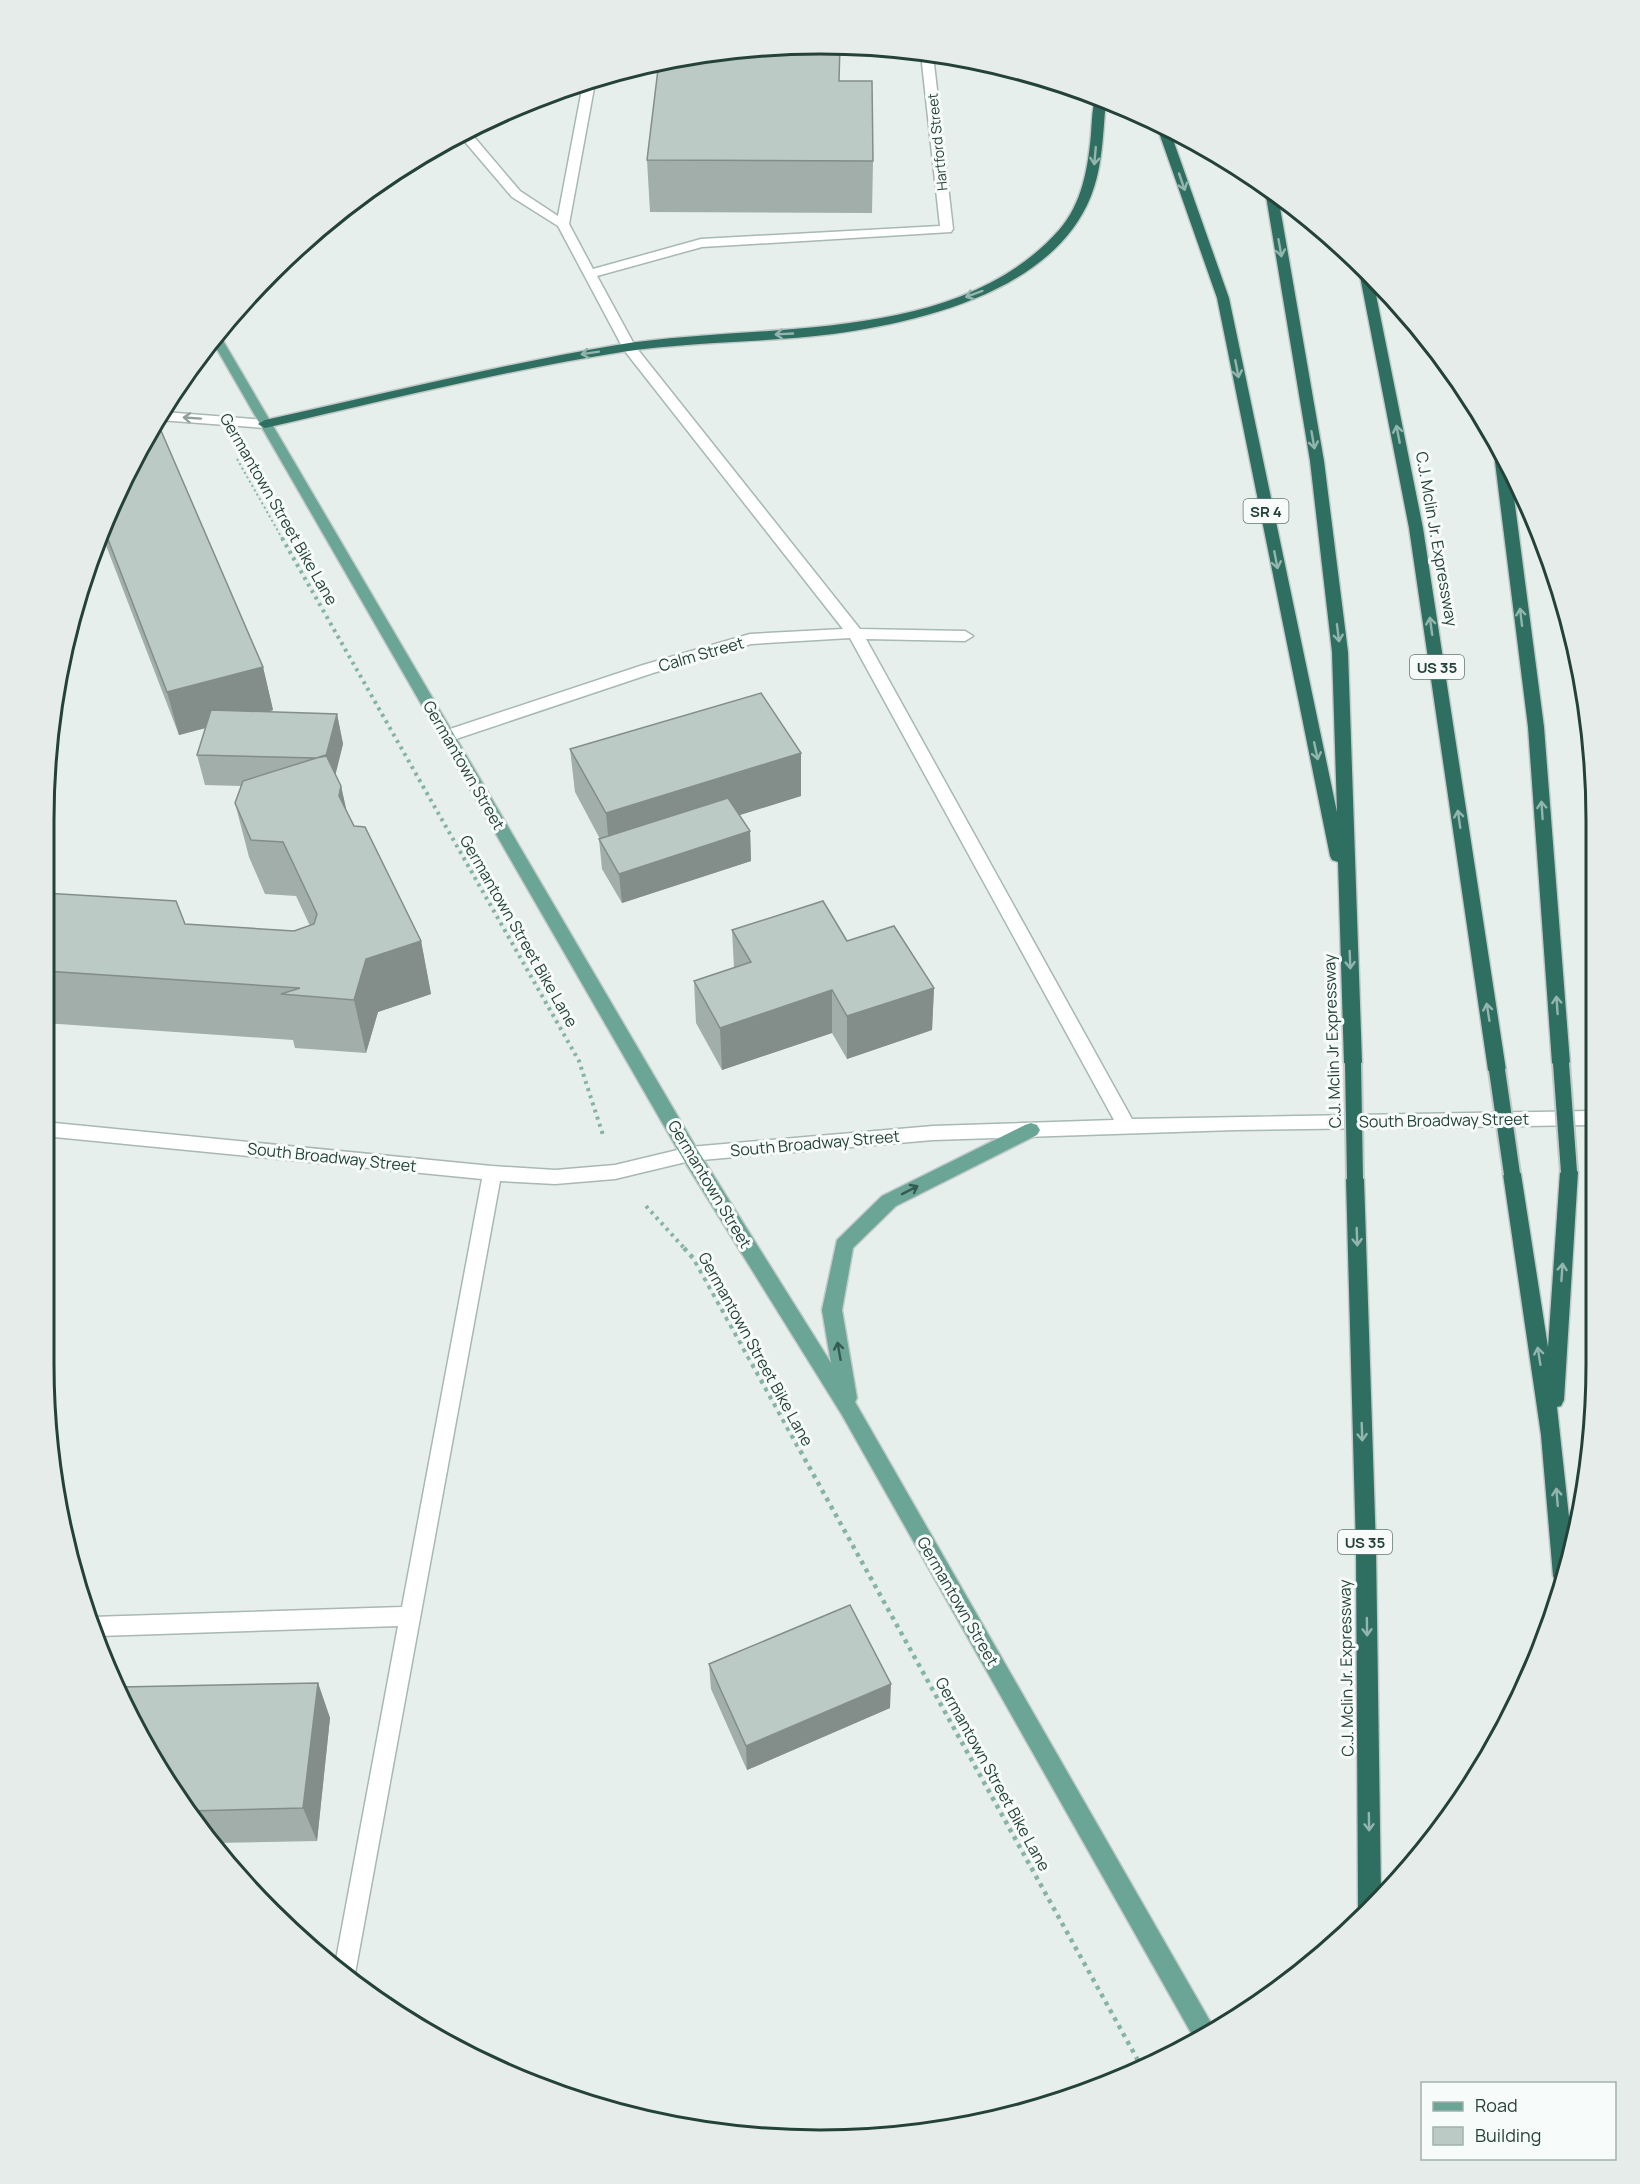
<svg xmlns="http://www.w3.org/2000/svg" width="1640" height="2184" font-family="Manrope,sans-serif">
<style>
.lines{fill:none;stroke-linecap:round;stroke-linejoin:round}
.minor-casing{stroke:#a8b8b2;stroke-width:3}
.major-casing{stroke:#c2cac8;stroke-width:3}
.highway-casing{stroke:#c2cac8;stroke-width:3}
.path-far2{stroke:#86b3a5;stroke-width:2;stroke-dasharray:2 3;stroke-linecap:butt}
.path-far1{stroke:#86b3a5;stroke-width:4;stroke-dasharray:3 4.5;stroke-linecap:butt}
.path{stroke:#86b3a5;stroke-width:4.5;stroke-dasharray:4 5;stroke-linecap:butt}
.minor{fill:#fff;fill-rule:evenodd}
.major{fill:#6aa596;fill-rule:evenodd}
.highway{fill:#2f6f62;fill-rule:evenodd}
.highway-bridge-casing{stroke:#c2cac8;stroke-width:20;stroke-linecap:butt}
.highway-bridge{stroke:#2f6f62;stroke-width:16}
.wall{fill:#a1aea9}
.shaded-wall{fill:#838d89}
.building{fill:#bbcac4;stroke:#838d89;stroke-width:1.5}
.oneway{stroke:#93b5ae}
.oneway2{stroke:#92a09c}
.oneway3{stroke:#365b51}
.labels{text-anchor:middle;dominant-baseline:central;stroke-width:6;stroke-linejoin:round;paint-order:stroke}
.far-street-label{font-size:14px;fill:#24423a;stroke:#f7fbf9}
.shield{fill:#f7fbf9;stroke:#637a73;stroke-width:1.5}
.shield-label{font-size:15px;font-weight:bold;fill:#24423a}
.street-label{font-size:16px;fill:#24423a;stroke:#f7fbf9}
.rim{fill:none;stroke:#24423a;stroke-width:3}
</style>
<rect width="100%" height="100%" fill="#e6efeb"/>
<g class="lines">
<g class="minor-casing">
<path id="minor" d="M921,54L933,55L953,229L951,232L702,247L597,276L635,346L860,629L965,631L973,636L965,641L866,639L1132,1119L1590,1111V1125L1235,1130L933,1140L690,1161L615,1179L555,1184L500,1181L354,1979L335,1965L398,1626L99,1636L92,1617L402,1607L482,1179L44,1136V1122L492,1166L555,1170L615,1165L690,1147L933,1126L1114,1120L850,638L751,644L653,673L453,740H441L439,736L441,732L643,665L750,634L843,629L624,350L558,226L512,197L460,136L469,131L520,191L558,216L582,89L578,86L588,83L594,88L569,224L593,269L701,239L940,226Z
M164,412L265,420L272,424L265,428L159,420Z"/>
</g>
<g class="major-casing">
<path id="major" d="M218,332L697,1149L831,1363L822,1310L837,1240L882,1196L1025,1125L1031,1123L1037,1125L1040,1130L1037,1135L896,1206L853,1248L842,1310L857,1398L855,1402L1214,2028L1194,2038L842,1415L683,1159L211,339Z"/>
</g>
<g class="highway-casing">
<path id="highway" d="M1096,96L1106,99C1103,131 1103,166 1091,196C1054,290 923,322 833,334C763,343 692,341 622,352C502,371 383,401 265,428L258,424L265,420C382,394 499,365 617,345C758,321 954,348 1059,230C1082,204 1088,168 1091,134C1092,122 1092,107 1096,96Z
M1159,125L1170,131L1229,298L1337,812L1332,652L1310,461L1265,190L1267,187L1278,196L1324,461L1348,652L1362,1063L1359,1068L1353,1070L1347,1068L1344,1063L1338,862L1332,860L1330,856L1217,298L1157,127Z
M1360,263L1372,275L1423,528L1506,1070L1503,1075L1497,1077L1491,1075L1488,1070L1409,528L1358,266Z
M1500,458L1512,482L1544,727L1570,1063L1567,1068L1561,1070L1555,1068L1552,1063L1528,727L1495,462Z
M1569,1165L1576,1167L1578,1172L1564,1400L1561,1406L1557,1407L1572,1544L1562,1585L1557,1583L1553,1576L1541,1435L1503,1174L1505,1169L1512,1167L1519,1169L1521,1174L1548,1347L1560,1172L1562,1167Z
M1355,1172L1362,1174L1364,1179L1376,1549L1381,1896L1361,1913L1358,1906L1356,1549L1346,1179L1348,1174Z"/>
</g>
<path class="path-far2" d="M237,459L283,540"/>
<path class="path-far1" d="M282,538L579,1061L603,1135
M646,1206L685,1249"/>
<path class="path" d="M684,1248L694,1259L1140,2064"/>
<use href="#minor" class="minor"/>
<use href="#major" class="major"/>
<use href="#highway" class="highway"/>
<g class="highway-bridge-casing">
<path id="highway-bridge" d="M1353,1063L1355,1179
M1561,1063L1569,1172
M1497,1070L1512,1174"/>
</g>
<use href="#highway-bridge" class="highway-bridge"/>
</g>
<path class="wall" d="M839,81L873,161L872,213L650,212L647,160Z
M123,477L263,667L273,710L268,712L337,714L343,744L335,774L341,786L347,813L354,826L421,941L431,994L378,1012L366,1053L295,1048L293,1040L44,1023L45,893L185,924L294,931L310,926L296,896L265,894L249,857L235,803L241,786L205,785L197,755L206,728L179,735L102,535Z
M570,749L801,796L739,815L750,831L751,861L622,903L602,869L599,839H600L575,792Z
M732,930L847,941L934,988L932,1030L847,1059L832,1033L722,1070L696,1023L694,981L734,968Z
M709,1664L890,1708L747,1770L711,1689Z
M318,1683L330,1718L317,1841L213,1843L148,1753Z"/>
<path class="shaded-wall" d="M263,667L273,710L179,735L167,692Z
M337,714L343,744L332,789L325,759Z
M801,753V796L610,856L606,813Z
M341,786L353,840L339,796Z
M750,831L751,861L622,903L619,874Z
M421,941L431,994L378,1012L366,1053L354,1000L366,959Z
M934,988L932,1030L847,1059V1016Z
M832,990V1033L722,1070L720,1028Z
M318,1683L330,1718L317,1841L303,1808Z
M891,1684L890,1708L747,1770L746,1746Z"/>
<path class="building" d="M820,44L840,45L839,81H872L873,161L647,160L659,61L668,58Z
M159,426L263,667L167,692L104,529L123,477L154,427Z
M761,693L801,753L606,813L570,749Z
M211,710L337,714L326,756L316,758L197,755Z
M326,755L341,786L339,796L354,826L365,827L421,941L366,959L354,1000L281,994L300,988L45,971V893L176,901L185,924L294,931L314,924L317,914L283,842L251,840L235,803L243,781Z
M728,798L750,831L619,874L599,839Z
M823,901L847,941L894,926L934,988L847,1016L832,990L720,1028L694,981L751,962L732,930Z
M850,1605L891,1684L746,1746L709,1664Z
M318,1683L303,1808L189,1811L148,1753L121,1687Z"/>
<defs><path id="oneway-shaft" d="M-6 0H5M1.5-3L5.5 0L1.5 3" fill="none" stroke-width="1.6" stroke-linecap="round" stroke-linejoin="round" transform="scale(1.5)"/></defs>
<g class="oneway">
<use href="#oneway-shaft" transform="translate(1095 156) rotate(95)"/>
<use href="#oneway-shaft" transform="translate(1182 182) rotate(71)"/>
<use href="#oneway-shaft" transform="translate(1280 248) rotate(80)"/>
<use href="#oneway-shaft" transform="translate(974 294) rotate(160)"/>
<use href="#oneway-shaft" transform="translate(784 334) rotate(177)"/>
<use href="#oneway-shaft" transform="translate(590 353) rotate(171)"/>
<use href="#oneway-shaft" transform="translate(1237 369) rotate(79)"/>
<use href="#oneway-shaft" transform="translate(1398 434) rotate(-101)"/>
<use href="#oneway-shaft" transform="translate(1313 440) rotate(80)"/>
<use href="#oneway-shaft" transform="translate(1276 560) rotate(79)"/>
<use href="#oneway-shaft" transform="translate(1521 617) rotate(-97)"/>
<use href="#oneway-shaft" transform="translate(1431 626) rotate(-98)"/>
<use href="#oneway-shaft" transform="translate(1338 633) rotate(83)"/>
<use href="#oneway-shaft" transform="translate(1316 751) rotate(78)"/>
<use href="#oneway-shaft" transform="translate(1542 810) rotate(-94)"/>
<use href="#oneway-shaft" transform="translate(1459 819) rotate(-98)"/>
<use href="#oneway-shaft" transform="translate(1350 960) rotate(88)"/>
<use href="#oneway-shaft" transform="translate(1557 1005) rotate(-94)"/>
<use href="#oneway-shaft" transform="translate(1488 1012) rotate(-99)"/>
<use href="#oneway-shaft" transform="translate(1357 1237) rotate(88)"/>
<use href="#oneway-shaft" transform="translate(1562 1272) rotate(-86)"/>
<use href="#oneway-shaft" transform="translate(1539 1356) rotate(-99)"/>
<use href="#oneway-shaft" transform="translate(1362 1432) rotate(88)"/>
<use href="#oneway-shaft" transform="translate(1557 1497) rotate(-95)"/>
<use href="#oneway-shaft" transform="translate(1367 1627) rotate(89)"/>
<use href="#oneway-shaft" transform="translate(1369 1822) rotate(89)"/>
</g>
<use class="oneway2" href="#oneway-shaft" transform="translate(192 418) rotate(-176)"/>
<g class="oneway3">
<use href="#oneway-shaft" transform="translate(910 1190) rotate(-27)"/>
<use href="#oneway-shaft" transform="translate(839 1351) rotate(-100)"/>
</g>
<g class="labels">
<g class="far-street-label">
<text transform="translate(937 142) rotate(-96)">Hartford Street</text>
</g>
<g class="shield">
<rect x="1243.5" y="499" width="45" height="24" rx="4.5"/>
<rect x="1410" y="655" width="54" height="24" rx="4.5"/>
<rect x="1338" y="1530" width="54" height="24" rx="4.5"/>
</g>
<g class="shield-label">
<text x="1266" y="511">SR 4</text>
<text x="1437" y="667">US 35</text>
<text x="1365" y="1542">US 35</text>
</g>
<g class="street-label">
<text transform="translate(279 509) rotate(60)">Germantown Street Bike Lane</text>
<text transform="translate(1437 539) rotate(80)">C.J. Mclin Jr. Expressway</text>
<text transform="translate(701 654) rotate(-16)">Calm Street</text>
<text transform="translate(464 765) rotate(60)">Germantown Street</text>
<text transform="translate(519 931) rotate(60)">Germantown Street Bike Lane</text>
<text transform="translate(1332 1041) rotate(-92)">C.J. Mclin Jr Expressway</text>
<text transform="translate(1444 1120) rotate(-1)">South Broadway Street</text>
<text transform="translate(815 1143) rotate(-5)">South Broadway Street</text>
<text transform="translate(332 1157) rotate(6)">South Broadway Street</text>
<text transform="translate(710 1184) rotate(59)">Germantown Street</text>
<text transform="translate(756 1349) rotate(61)">Germantown Street Bike Lane</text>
<text transform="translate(958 1601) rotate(60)">Germantown Street</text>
<text transform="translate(1346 1668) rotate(-91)">C.J. Mclin Jr. Expressway</text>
<text transform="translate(993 1774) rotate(61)">Germantown Street Bike Lane</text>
</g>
</g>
<path d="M0 0H1640V2184H0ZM820 54H820A766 766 0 0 1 1586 820V1364A766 766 0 0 1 820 2130H820A766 766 0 0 1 54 1364V820A766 766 0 0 1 820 54Z" fill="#e6ecea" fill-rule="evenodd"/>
<path class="rim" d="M820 54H820A766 766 0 0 1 1586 820V1364A766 766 0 0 1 820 2130H820A766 766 0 0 1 54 1364V820A766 766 0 0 1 820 54Z"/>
<rect x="1421" y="2082" width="195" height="78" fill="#f7fbf9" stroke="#a3b1ad" stroke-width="1.5"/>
<rect x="1433" y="2102" width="30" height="9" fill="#6aa596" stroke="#a3b1ad" stroke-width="1.5"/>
<text x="1475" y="2112" font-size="18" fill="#24423a">Road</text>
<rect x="1433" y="2127" width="30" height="18" fill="#bbcac4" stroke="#a3b1ad" stroke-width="1.5"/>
<text x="1475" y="2142" font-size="18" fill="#24423a">Building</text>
</svg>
